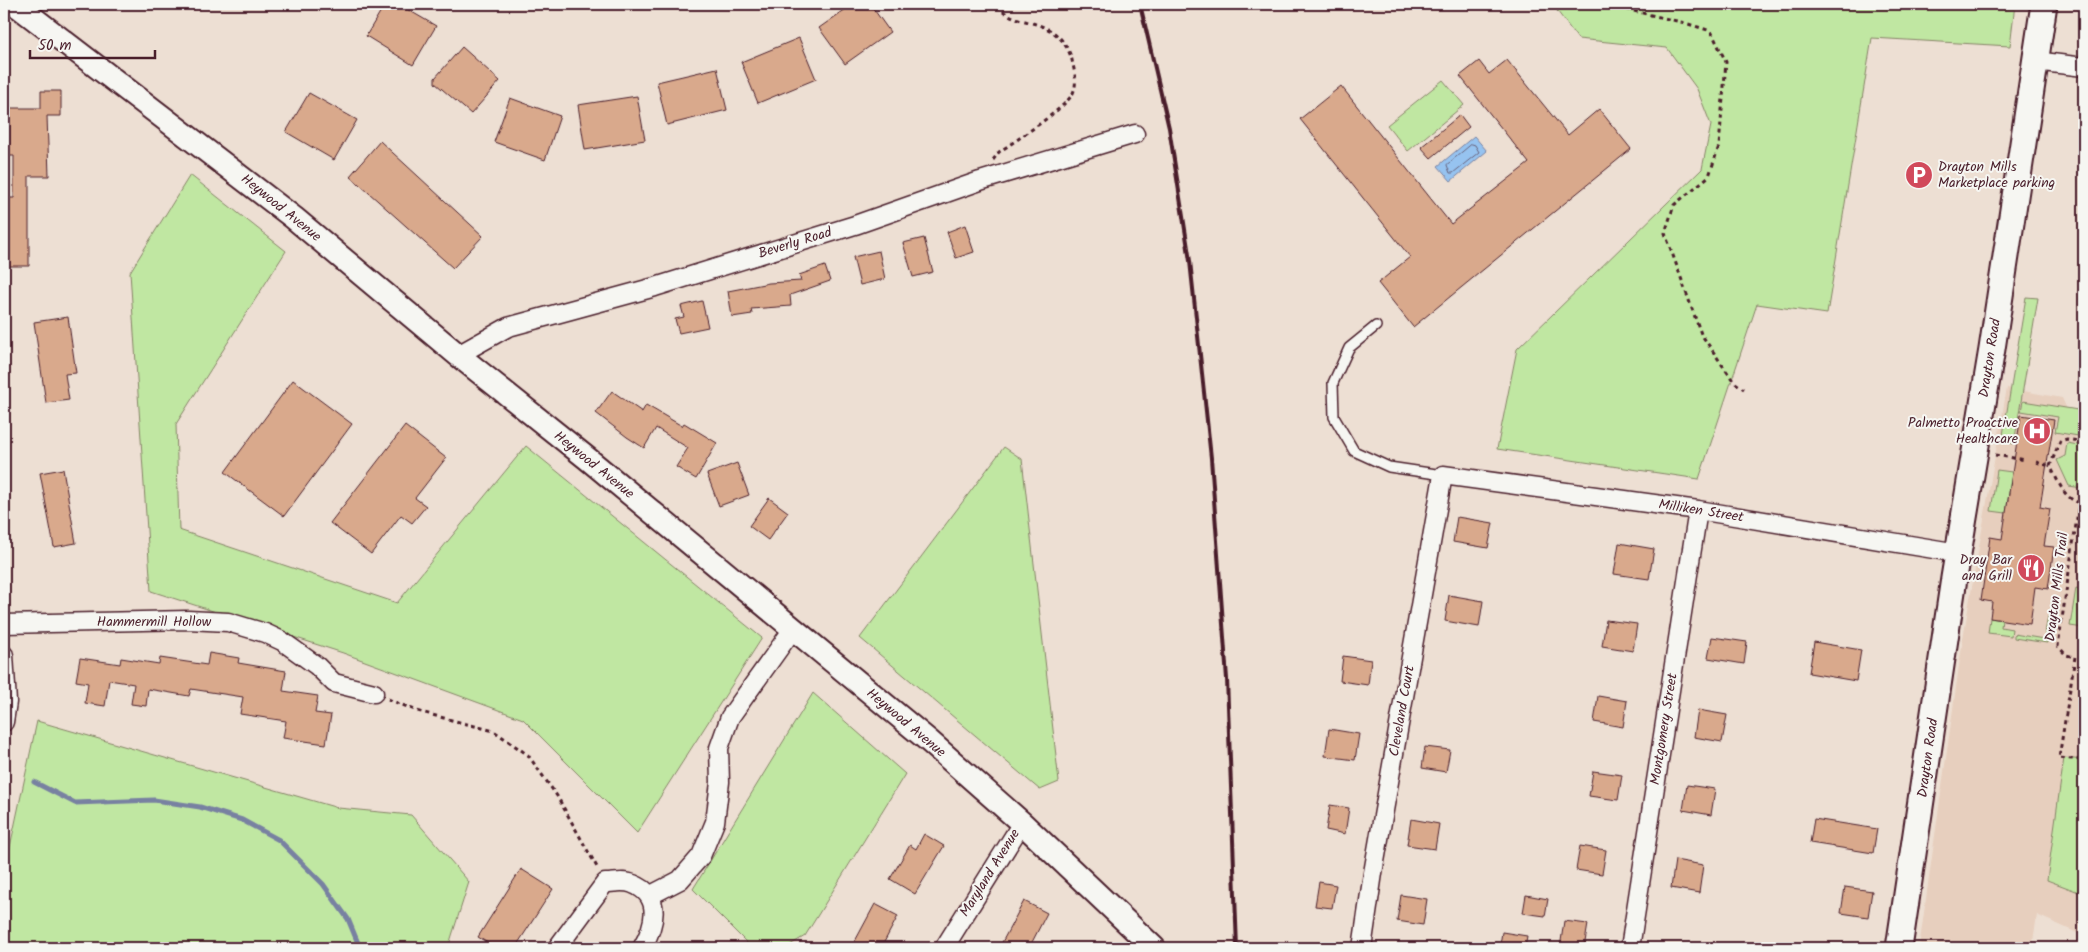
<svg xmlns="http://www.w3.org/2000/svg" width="2088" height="952" font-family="Kalam,sans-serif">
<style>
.built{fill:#e7cfbe}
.green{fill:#c0e7a2;stroke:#858366}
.water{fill:#96c3f0;stroke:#7881a1}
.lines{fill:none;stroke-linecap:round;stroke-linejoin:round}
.shore{stroke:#68617a;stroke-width:1}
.stream{stroke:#7881a1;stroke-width:5}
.building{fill:#d9a98c;stroke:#4a1f2b}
.service-casing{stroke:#4a1f2b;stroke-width:12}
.minor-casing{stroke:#4a1f2b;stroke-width:21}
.tertiary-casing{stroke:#4a1f2b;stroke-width:26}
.secondary-casing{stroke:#4a1f2b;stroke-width:29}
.path{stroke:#4a1f2b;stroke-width:3;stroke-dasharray:4 4;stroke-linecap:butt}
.service{stroke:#f6f6f2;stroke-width:9}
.minor{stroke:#f6f6f2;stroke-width:18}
.tertiary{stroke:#f6f6f2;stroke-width:22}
.secondary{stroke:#f6f6f2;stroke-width:25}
.rail{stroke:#4a1f2b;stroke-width:4}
.labels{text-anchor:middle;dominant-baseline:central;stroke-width:4;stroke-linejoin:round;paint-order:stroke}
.poi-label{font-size:14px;fill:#4a1f2b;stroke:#f6f6f2;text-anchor:end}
.street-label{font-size:14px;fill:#4a1f2b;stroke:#f6f6f2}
</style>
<rect width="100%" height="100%" fill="#eddfd3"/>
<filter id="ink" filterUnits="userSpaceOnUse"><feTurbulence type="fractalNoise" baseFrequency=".02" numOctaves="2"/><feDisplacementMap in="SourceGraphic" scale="10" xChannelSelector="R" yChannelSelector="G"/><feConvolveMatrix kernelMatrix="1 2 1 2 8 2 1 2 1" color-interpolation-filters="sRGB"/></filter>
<g filter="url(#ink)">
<path class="built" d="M2007,388L2062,398L2076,429L2079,503L2084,504V936L2037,915L2032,948H1919L1963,638Z"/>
<path class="green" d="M1552,4H2015L2010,46L1872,38L1827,314L1757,304L1699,479L1497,449L1517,349L1702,169L1711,125L1697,89L1667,48L1578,39Z
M1443,80L1464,105L1408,151L1387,125Z
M190,175L286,251L176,424L179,530L397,603L526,446L762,638L637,833L523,719L343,653L151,591L130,272Z
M2026,297L2038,298L2014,444L2002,441Z
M2023,401L2084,411V437L2055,432L2058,417L2021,411Z
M2067,443L2084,446L2082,488L2069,486L2057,460L2065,456Z
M1004,447L1022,459L1059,782L1040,790L860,638Z
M1997,470L2012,472L2006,513L1991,511Z
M2076,588L2084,590V628L2070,626Z
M2048,616H2051L2047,643L2014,638V634L2044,639Z
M1990,618L2002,620L2001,627L2012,629L2011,636L1988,633Z
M813,693L905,774L805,936L785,948H752L693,889Z
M37,721L338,808L411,815L469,882L448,948H4V875Z
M2064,758L2084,760V894L2047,880Z"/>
<path class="water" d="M1474,136L1487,151L1451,181L1438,166Z"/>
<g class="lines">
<path class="shore" d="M1472,144L1475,145L1479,152L1453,173H1450L1447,165Z"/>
<path class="stream" d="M34,782L75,803L154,800L200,807L242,820L279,840L323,884L348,919L360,948"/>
</g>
<path class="building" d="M385,4H398L436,26L413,65L366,36Z
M853,4H870L890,32L845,64L819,28Z
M799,38L816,79L758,103L741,62Z
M462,47L500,81L471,114L435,83V78Z
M1507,60L1568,135L1599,109L1631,149L1413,327L1378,283L1410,257L1300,119L1341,86L1451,224L1529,163L1460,76L1479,61L1489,74Z
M717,68L727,110L667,125L657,82Z
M41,91H61V116H47L49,176H29V266H4V198H14V156H4V108H41Z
M309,93L357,120L334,160L286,132Z
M637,96L645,140L585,150L578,105Z
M510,98L560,116L545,160L494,142Z
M1460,115L1469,127L1431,158L1421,147Z
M380,141L483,236L453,268L350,176Z
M965,225L974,252L956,258L947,232Z
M924,238L933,272L913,277L903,243Z
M879,251L885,279L860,285L853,257Z
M825,266L830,281L790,295L791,306L751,309L752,314L732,317L728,291L769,283L801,281L799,275Z
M702,301L708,327L679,333L675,319L684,317L681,306Z
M68,317L76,373L65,374L69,400L46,403L34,322Z
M293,380L352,424L284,516L225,472Z
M612,391L642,412L646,405L682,426L684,423L717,443L696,479L676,467L688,448L656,428L644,448L627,437L596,413Z
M2021,415L2054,420L2040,507L2050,509L2044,546L2054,547L2048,589L2035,587L2030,624L1990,618L1992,602L1981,600L1990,537L2002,539Z
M405,426L446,458L415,498L426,506L412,523L401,515L371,554L330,523Z
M737,463L749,495L719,506L707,474Z
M63,469L76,543L54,547L40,473Z
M769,498L788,512L768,540L749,526Z
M1457,517L1493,523L1488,548L1453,542Z
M1619,543L1654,549L1649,579L1614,574Z
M1449,595L1483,601L1479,627L1445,621Z
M1606,620L1637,624L1633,651L1602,646Z
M1712,637L1747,642L1744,664L1708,658Z
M1814,642L1861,650L1856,681L1809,673Z
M209,653L239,658L238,663L286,671L283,691L318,696L315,713L331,715L326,744L283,738L286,721L240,714L243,697L191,689L189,696L148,689L146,706L131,704L134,684L109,680L105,706L85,703L88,683L76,681L80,658L120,664L121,658L159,664L160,658L207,665Z
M1343,656L1371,660L1368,685L1340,681Z
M1598,696L1627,701L1623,727L1594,722Z
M1698,710L1727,715L1722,742L1694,737Z
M1329,729L1359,734L1355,760L1325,756Z
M1425,747L1450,750L1446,772L1422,768Z
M1593,771L1622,775L1618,800L1589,796Z
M1687,785L1715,789L1711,815L1683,810Z
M1330,805L1349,808L1345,834L1326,830Z
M1411,819L1439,824L1435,849L1407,845Z
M1814,819L1877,829L1873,853L1810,843Z
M924,834L944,846L915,894L890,879L910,845L916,849Z
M1580,846L1606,850L1602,874L1576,870Z
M1675,860L1703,865L1699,893L1671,888Z
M521,869L553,889L515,948H496L478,937Z
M1319,882L1336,885L1332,908L1315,906Z
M1845,887L1872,891L1868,917L1841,913Z
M1401,895L1427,899L1423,925L1397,921Z
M1526,895L1548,899L1545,916L1523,913Z
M1024,901L1047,913L1029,948H999Z
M875,904L898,916L881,948H864L854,943Z
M1564,921L1588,924L1584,948H1560Z
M1502,932L1527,936L1525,948L1500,945Z"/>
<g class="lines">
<g class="service-casing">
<path id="service" d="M1376,326L1349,348L1333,383L1334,417L1354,451L1389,467L1443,475"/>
</g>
<g class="minor-casing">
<path id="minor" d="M2035,61L2084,67
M458,355L508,327L655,287L855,225L980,181L1135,134
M4,624L188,620L228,622L265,633L282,641L317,666L334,683L374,693
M4,655L7,702L4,722
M649,896L680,880L701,856L715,822L720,782L719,748L730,717L793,629
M557,948L605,883C615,883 624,880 633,884C664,896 654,927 642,948
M944,948L1022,823
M1362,948L1373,873L1443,475L1698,510L1958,553
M1630,948L1698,510"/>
</g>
<g class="tertiary-casing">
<path id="tertiary" d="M15,4L294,218L458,355L588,459L929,741L1022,823L1154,948"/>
</g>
<g class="secondary-casing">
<path id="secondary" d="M1899,948L1954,578L1992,349L2044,4"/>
</g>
<path class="path" d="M1611,4L1621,8L1685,23L1711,31L1726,62L1719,146L1709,176L1674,205L1665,233L1701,334L1734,382L1744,389
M993,160L999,152C1015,141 1066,108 1073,93C1078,82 1074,70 1072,60C1068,46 1059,34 1046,28C1027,19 1011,22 996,4
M2084,442L2067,439L2060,441L2050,466C2059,482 2064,501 2084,504
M1995,455L2026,460
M2036,462L2050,466
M2084,494L2079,504L2058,646L2066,655L2075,657L2059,758L2084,760
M388,699L417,711L494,731L528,755L557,796L598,869"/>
<use href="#service" class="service"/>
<use href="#minor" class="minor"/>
<use href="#tertiary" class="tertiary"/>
<use href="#secondary" class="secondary"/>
<path class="rail" d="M1140,4L1169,128L1190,261L1211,458L1227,679L1237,948"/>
</g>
</g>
<defs>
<g id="parking-disc" transform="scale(1.4375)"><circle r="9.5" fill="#d1495b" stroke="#f6f6f2"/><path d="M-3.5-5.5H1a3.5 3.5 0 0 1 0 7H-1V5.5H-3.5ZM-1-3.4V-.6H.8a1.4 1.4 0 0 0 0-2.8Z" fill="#fff"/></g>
<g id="hospital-disc" transform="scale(1.4375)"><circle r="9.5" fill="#d1495b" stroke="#f6f6f2"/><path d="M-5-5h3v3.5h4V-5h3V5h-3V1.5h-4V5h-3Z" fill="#fff"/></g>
<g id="restaurant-disc" transform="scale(1.4375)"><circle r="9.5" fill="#d1495b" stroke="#f6f6f2"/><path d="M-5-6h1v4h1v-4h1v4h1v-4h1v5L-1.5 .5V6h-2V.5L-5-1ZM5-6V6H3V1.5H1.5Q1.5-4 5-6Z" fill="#fff"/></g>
</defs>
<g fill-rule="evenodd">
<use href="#parking-disc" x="1919" y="175"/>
<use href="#hospital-disc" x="2037" y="431"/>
<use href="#restaurant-disc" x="2031" y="568"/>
</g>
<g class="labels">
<g class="poi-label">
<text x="1938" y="167" text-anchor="start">Drayton Mills<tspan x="1938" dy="16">Marketplace parking</tspan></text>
<text x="2018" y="423">Palmetto Proactive<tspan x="2018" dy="16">Healthcare</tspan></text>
<text x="2012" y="560">Dray Bar<tspan x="2012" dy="16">and Grill</tspan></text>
</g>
<g class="street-label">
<text transform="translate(281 208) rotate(39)">Heywood Avenue</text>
<text transform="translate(795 243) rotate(-17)">Beverly Road</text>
<text transform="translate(1990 358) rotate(-81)">Drayton Road</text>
<text transform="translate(594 465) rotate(39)">Heywood Avenue</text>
<text transform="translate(1701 511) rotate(9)">Milliken Street</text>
<text transform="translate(2057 587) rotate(-83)">Drayton Mills Trail</text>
<text x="154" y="622">Hammermill Hollow</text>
<text transform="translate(1402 711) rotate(-80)">Cleveland Court</text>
<text transform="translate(906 723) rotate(40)">Heywood Avenue</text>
<text transform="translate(1664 729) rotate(-81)">Montgomery Street</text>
<text transform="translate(1928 758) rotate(-82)">Drayton Road</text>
<text transform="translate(990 873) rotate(-58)">Maryland Avenue</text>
</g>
</g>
<rect width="2088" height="952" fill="none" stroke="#f6f6f2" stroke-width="20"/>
<rect x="10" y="10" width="2068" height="932" fill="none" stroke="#4a1f2b" stroke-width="2" filter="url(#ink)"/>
<path d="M30 50v8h125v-8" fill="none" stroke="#4a1f2b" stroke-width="2.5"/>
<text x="38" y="50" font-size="15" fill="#4a1f2b" stroke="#f6f6f2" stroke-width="4" paint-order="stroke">50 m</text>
</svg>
